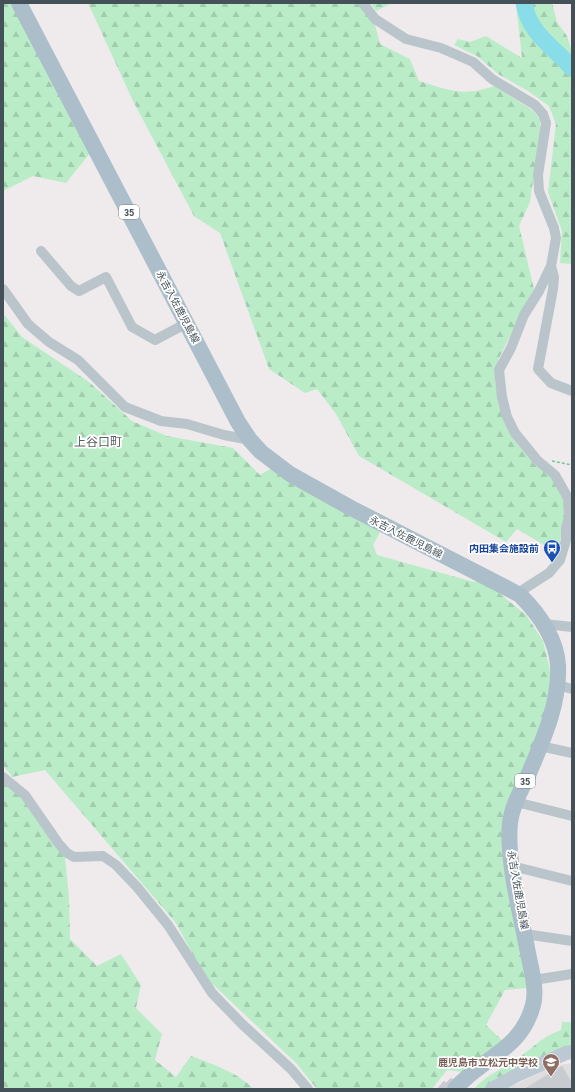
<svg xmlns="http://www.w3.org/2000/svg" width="575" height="1092" font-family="Figtree,'Noto Sans JP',sans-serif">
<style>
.education{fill:#dfdddd}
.forest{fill:url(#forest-firs)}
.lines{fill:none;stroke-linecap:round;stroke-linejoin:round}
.river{stroke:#88dde8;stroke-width:17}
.building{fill:#c8ccd1;stroke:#d0d3d7}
.path{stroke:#73c996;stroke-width:1.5;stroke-dasharray:3 2;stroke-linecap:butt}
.minor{stroke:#bac5cb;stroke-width:10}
.secondary{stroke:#bcc9d2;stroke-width:14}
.primary{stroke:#acbeca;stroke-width:16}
.labels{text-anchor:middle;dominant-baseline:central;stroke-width:3.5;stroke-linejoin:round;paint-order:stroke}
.shield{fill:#fff;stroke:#7d858a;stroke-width:1}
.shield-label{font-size:9px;font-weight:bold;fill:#455158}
.street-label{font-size:10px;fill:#455158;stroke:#fff}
.transit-label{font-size:10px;font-weight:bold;fill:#164399;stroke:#fff;text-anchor:end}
.education-label{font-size:10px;font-weight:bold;fill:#785e54;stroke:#fff;text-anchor:end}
.quarter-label{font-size:12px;fill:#595d60;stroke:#fff}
</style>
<defs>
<pattern id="forest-firs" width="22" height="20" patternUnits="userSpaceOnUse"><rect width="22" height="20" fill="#baecc8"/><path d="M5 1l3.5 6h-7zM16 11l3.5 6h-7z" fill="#a1ccae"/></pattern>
</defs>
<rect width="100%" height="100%" fill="#efebec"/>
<path class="education" d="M572,1063V1089H506L554,1066Z"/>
<path class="forest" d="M3,3H15L91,152L66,183L33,176L3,191Z
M88,3H359L375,25L380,44L410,59L419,81C447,90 465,97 494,86L532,110L540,119V131L530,202L519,226L534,289L498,360L495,382L503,420L514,440L534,464L553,478L564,500L565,517L558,551L549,548L517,529L506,542L359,456L336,414L317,389L305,393L269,369L220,233L194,216L133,101Z
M371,3H392L376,11Z
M516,3H552L557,22L567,36L572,52V264L560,263L562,231L548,192L556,124L549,106L528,91L498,74L477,56L454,45L458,39L470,42L486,36L522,58Z
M3,313L22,337L89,382L132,421L167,436L233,448L260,475L270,469L381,530L373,545L377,555L474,582L482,579L526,615L543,641L551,674L550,702L505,819L527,988L505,990L486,1025L506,1044L471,1073L447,1070L432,1089H317L296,1063L205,977L176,923L45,770L12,777L3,765Z
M5,781L26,801L65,858L69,897L70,939L97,966L121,954L141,985L136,1008L162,1034L155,1060L176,1077L191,1056C210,1063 241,1074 253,1089H3V784Z
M562,1022H572V1047L485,1089H474C485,1076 501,1070 515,1060C533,1049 539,1038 561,1030Z"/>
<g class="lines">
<path class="river" d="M524,3C529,34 553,46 572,68"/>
</g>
<path class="building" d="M562,1066L572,1083V1089H524Z
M451,1078L457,1082L451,1089H437L444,1081L446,1083Z"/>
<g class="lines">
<path class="path" d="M552,461L572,465"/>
<path class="minor" d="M363,3L375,19L406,39L441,48L473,62L492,79L535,105L543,114L546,123L538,175L539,191L554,228L556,238L551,266L539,291L524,315L511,348L499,370L502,397L507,417L515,433L537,460L555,475L568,498L569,517L566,528V540L560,560L549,573L524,589L520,595
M41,251L71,286L79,291L106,277L132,327L155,340L187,323
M551,266L554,277L553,289L538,369L551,383L572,391
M3,289L28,324L49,342L78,360L125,407L161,421L187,424L224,435L250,440
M545,624L572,627
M558,685L572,689
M540,746L572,753
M3,777L25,795L59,844L67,853L74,857L103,856L116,865L137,887L168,925L212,993L242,1024L291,1069L308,1089
M516,802L572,816
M512,866L572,881
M525,934L572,941
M534,980L572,974"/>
<path class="secondary" d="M492,1089L519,1074L566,1053L572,1052"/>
<path class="primary" d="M19,3L238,422L250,440L261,452L290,474L351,508L520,595C539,614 556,637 558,665C560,704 542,742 527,778C520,792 512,807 510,823C506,861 522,919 529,958C532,972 537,991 533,1005C521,1051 482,1057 455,1089"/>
</g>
<defs>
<g id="bus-pin" transform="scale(0.9)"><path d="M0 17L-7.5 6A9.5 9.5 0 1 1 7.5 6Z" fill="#1a4fb4" stroke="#fff"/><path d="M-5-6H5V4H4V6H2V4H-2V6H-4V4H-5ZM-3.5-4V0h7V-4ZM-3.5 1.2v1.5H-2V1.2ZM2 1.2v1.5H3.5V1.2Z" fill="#fff"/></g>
<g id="school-pin" transform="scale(0.9)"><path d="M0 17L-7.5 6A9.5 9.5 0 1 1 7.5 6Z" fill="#8d6e63" stroke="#fff"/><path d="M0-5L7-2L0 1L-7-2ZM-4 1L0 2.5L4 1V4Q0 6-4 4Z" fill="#fff"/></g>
</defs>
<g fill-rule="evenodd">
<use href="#bus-pin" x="552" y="548"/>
<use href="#school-pin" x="551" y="1062"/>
</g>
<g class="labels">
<g class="shield">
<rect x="119" y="205" width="20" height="14" rx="3"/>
<rect x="515" y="774" width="20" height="14" rx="3"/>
</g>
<g class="shield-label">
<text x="129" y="212">35</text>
<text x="525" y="781">35</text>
</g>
<g class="street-label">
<text transform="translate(178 307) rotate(62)">永吉入佐鹿児島線</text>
<text transform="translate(406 537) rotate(27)">永吉入佐鹿児島線</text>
<text transform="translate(518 890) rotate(80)">永吉入佐鹿児島線</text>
</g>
<g class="transit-label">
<text x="539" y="548">内田集会施設前</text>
</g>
<g class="education-label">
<text x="538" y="1062">鹿児島市立松元中学校</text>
</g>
<g class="quarter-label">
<text x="98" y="442">上谷口町</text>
</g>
</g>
<rect width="575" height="1092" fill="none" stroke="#455158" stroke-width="8"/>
</svg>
